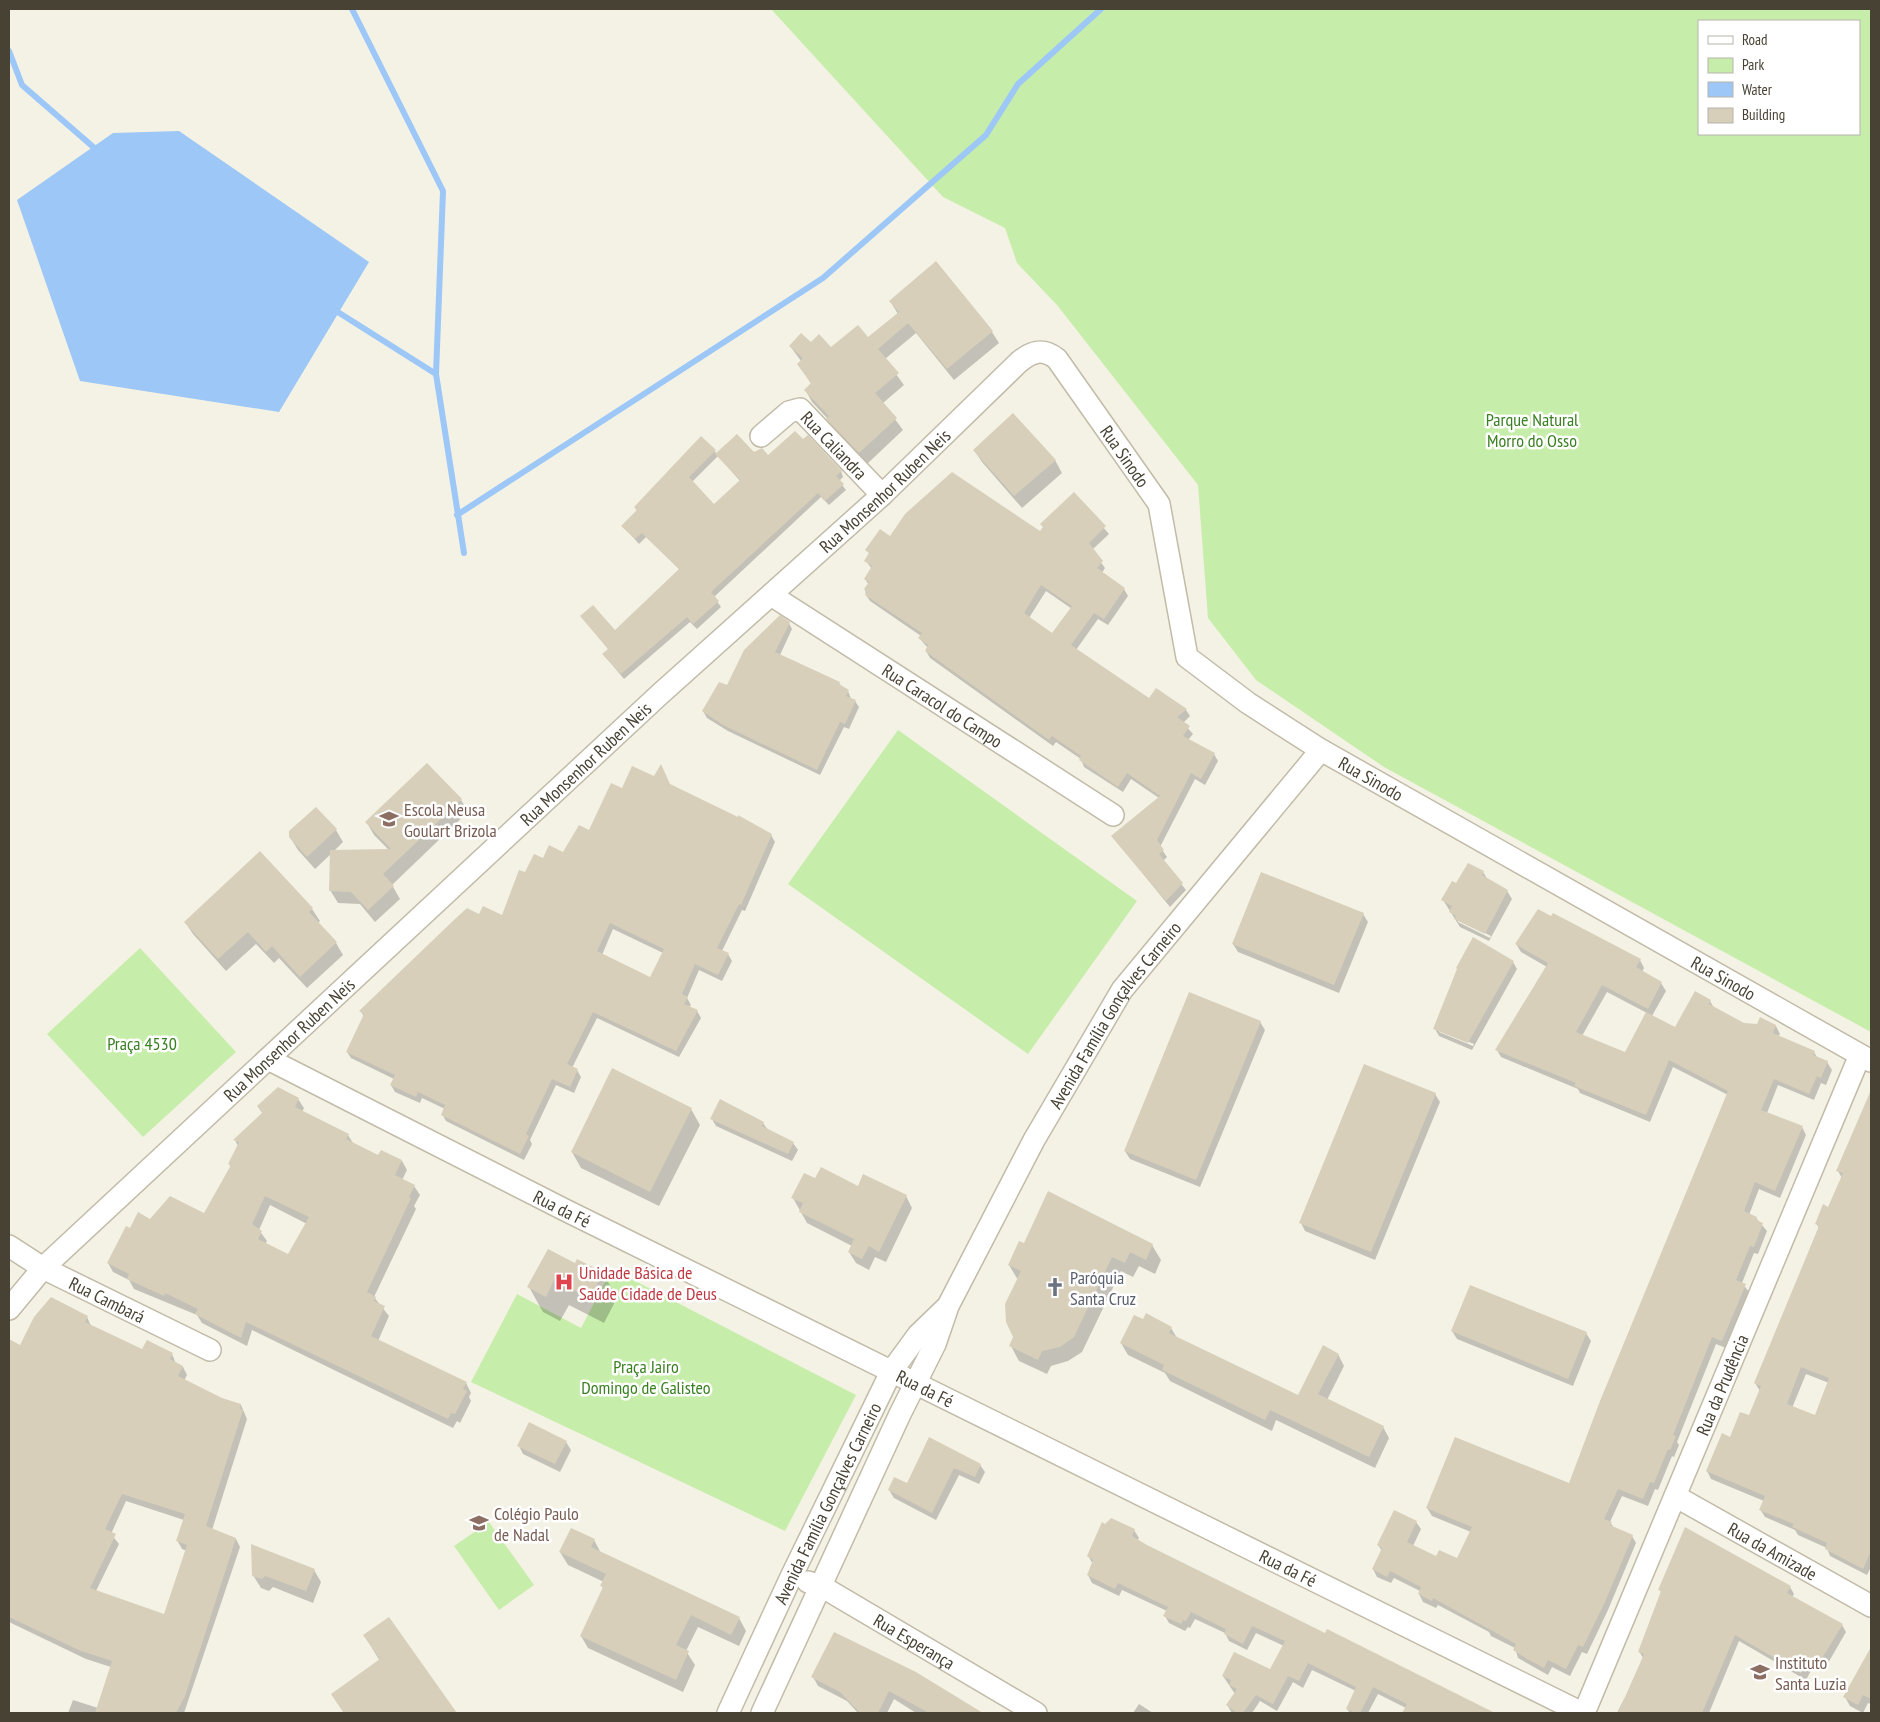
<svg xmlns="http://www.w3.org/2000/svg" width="1880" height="1722" font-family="'PT Sans Narrow',sans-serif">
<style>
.green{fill:#c7edaa;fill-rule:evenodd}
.water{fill:#9cc7f7}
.shadow{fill:#0003;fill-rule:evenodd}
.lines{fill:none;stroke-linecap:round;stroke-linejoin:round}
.stream{stroke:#9cc7f7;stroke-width:6}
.building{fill:#d7cfba;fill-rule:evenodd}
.minor-casing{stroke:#c1bba7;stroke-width:24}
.minor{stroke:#fff;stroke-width:21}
.labels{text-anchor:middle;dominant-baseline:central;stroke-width:5;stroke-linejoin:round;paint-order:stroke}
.park-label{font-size:18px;fill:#3a7f22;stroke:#fff}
.street-label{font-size:18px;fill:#484234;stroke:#fff}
.education-label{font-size:18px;fill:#785e54;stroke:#fff;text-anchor:start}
.health-label{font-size:18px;fill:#be3a42;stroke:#fff;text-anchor:start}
.worship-label{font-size:18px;fill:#5b616d;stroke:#fff;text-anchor:start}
</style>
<rect width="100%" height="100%" fill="#f4f2e5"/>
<path class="green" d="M771,9H1871V1032L1384,767L1256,680L1208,618L1198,485L1057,305L1017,263L1005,228L943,197ZM1699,21H1859V134H1699Z
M898,730L1137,901L1028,1054L788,884Z
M140,948L236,1052L143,1137L47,1034Z
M612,1269L856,1395L785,1531L471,1382L517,1294L581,1328Z
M489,1522L534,1585L499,1610L454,1546Z"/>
<path class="water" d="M179,131L369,262L279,412L80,381L17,200L113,133Z"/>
<path class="shadow" d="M890,301L992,332L999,343L954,380L916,333L885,359L904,385L883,403L903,430L867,464L834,430L827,418L812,402L806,391L812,385L798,364L801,361L790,346L811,344L831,349L868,339L898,314Z
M974,450L1055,460L1062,473L1022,508L982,462Z
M715,451L717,455L754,454L841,471L843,477L839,481L846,490L829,505L821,497L714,597L721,607L697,629L690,622L624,679L604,655L609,650L582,617L615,632L680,570L646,537L639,544L623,526L637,511L635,507ZM718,456L740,481L714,506L692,482Z
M1074,494L1109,534L1092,550L1105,568L1102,573L1124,589L1128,596L1108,625L1098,619L1076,650L1150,700L1186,710L1190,716L1183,723L1193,734L1188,740L1214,754L1218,761L1205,785L1195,779L1160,847L1167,857L1163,861L1186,890L1170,907L1112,836L1159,798L1131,779L1123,792L1084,767L1081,759L1056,742L1053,746L930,658L926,651L928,648L920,639L921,636L870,601L866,595L865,589L869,585L865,579L872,569L866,561L870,555L867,550L890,538L1040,532L1044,528L1042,525ZM1046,591L1072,609L1053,634L1029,618Z
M789,623L792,629L780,655L839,683L842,688L848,691L851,699L855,701L859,707L849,729L844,727L820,775L728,731L707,718L703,711L720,683L728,687Z
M670,786L771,835L775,842L745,911L742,910L722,951L728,954L732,961L722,981L699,970L687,998L691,1005L689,1007L697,1011L701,1018L679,1057L597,1018L572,1068L577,1070L581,1077L574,1093L556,1085L530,1140L532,1144L524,1160L446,1121L442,1114L445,1109L422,1098L420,1103L395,1092L391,1085L394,1079L351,1058L347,1052L364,1017L361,1011L480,916L503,917L525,874L544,860L564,854L589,831L623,790ZM613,929L663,953L651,979L602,955Z
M461,800L468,812L392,885L400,899L375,922L360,904L338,903L330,890L331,854L315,869L298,850L290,837L336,830L343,842L333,852L389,850L374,835L367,823Z
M260,852L312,909L320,921L318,923L336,943L343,955L307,988L279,958L274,963L256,944L226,971L193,934L185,922Z
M1483,872L1488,880L1507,891L1512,899L1489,941L1460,927L1443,900L1457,885ZM1458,919L1491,936L1490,938L1458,922Z
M1363,914L1368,922L1339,993L1238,952L1233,944Z
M1516,944L1640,960L1644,968L1642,972L1661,983L1666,991L1652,1016L1676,1029L1710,1001L1714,1008L1743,1024L1776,1026L1780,1034L1778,1036L1814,1052L1818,1059L1827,1062L1832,1070L1826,1085L1821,1083L1814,1100L1778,1085L1767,1113L1802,1127L1806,1135L1780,1198L1759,1189L1749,1215L1756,1218L1767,1231L1758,1254L1754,1253L1742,1283L1749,1292L1726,1348L1716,1344L1677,1442L1679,1445L1674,1457L1672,1456L1658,1490L1655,1489L1648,1506L1622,1496L1610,1522L1614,1528L1632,1536L1636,1543L1608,1610L1587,1654L1582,1652L1570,1676L1552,1667L1548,1675L1518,1658L1515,1648L1491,1636L1489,1632L1438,1605L1436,1608L1423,1602L1419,1594L1420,1591L1394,1578L1391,1583L1377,1577L1373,1569L1382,1551L1378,1545L1416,1522L1421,1529L1413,1546L1437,1557L1458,1560L1471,1532L1432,1516L1427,1508L1570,1484L1728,1095L1673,1067L1650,1122L1580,1093L1578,1089L1501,1057L1497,1050L1547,967L1521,952ZM1607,992L1647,1013L1626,1054L1582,1036Z
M1513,962L1517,969L1472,1050L1439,1036L1435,1029ZM1439,1030L1474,1044L1473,1046L1439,1032Z
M1260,1022L1265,1030L1200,1187L1130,1159L1125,1151Z
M1871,1092V1567L1867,1575L1830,1556L1827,1548L1798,1535L1795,1530L1765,1517L1760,1509L1764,1501L1711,1479L1707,1471L1749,1417L1760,1391L1755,1383L1819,1229L1817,1224L1829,1208L1842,1178L1838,1171ZM1806,1374L1829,1383L1815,1417L1792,1408Z
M1435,1094L1440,1102L1375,1260L1305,1231L1301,1223Z
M298,1099L304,1108L302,1112L348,1135L353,1143L379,1156L402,1161L407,1170L402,1180L414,1186L420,1195L414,1206L416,1209L374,1297L389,1316L378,1341L466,1383L471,1393L469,1397L471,1401L460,1423L457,1421L453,1428L252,1330L247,1346L202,1323L197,1315L134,1289L129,1280L113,1272L108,1263L130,1230L150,1220L205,1215L231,1167L229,1164L238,1146L235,1140ZM270,1205L307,1224L289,1255L265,1244L267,1241L259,1230Z
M691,1109L700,1125L659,1206L581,1168L572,1152Z
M712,1119L763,1123L768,1130L793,1143L798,1150L792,1161L716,1126Z
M816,1180L906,1196L912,1208L886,1262L875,1257L869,1270L856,1263L849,1252L852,1246L807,1223L793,1198Z
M1049,1193L1152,1245L1161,1260L1155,1274L1139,1266L1133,1277L1121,1271L1082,1352L1068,1361L1051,1366L1047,1374L1019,1361L1011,1346L1015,1337L1018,1280L1009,1265L1024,1245Z
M578,1260L603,1273L617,1298L604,1323L569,1305L560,1321L543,1312L529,1287L576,1264Z
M87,1317L91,1326L143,1351L172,1354L176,1364L183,1367L187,1375L184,1381L222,1399L241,1405L247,1419L212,1530L236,1539L240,1547L184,1713H68L73,1700L98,1708L111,1667L86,1659L9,1622V1345L12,1342L21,1347ZM126,1501L184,1520L177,1540L182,1549L187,1551L165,1616L96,1591L119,1544L111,1534Z
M1171,1328L1177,1338L1299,1396L1338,1354L1344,1366L1327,1400L1383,1427L1389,1438L1375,1468L1276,1420L1272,1431L1170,1381L1165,1373L1128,1355L1121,1343Z
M1452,1331L1586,1333L1591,1341L1573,1386L1457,1339Z
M930,1439L980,1465L985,1472L979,1484L959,1475L936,1520L894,1498L889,1490L907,1485Z
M566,1442L571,1450L560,1472L523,1454L519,1446Z
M1134,1530L1139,1538L1137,1541L1325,1634L1327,1630L1492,1713H1408L1406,1708L1378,1694L1368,1713H1350L1347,1709L1356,1691L1312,1670L1303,1688L1293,1682L1277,1711L1260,1701L1252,1713H1232L1227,1705L1235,1694L1223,1676L1271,1671L1284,1646L1256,1633L1247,1650L1229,1641L1225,1633L1195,1619L1190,1628L1188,1627L1185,1631L1169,1623L1165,1616L1167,1611L1122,1590L1119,1596L1092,1583L1088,1575L1093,1564L1088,1556Z
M594,1540L601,1553L739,1618L746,1631L739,1646L698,1627L686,1651L695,1665L683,1692L588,1648L581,1636L603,1589L602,1586L604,1582L568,1565L560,1552Z
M314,1570L321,1582L313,1603L273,1587L269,1591L261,1588L253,1575Z
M1790,1587L1794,1594L1792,1597L1842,1625L1846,1632L1824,1670L1814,1665L1806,1680L1739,1641L1709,1713H1617L1624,1699L1629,1694L1643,1658L1639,1651L1662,1594L1660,1590Z
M389,1618L455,1713H344L332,1695L380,1661L364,1635Z
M1871,1650V1704L1868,1703L1863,1713L1850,1706L1845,1697Z
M813,1677L943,1692L980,1713H916L894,1699L887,1713H858L847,1701L818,1686Z
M1139,1704L1153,1713H1133Z"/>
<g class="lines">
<path class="stream" d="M352,9L443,191L436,374L464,553
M9,51L22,85L99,152
M333,309L436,374
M457,515L823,278L986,135L1018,84L1101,9"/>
</g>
<path class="building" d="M936,261L993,331L947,369L908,323L878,349L899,373L875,393L897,418L859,453L826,419L829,416L804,390L811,383L797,364L803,358L789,346L801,333L811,342L819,334L831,347L858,325L868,337L899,312L889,301Z
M1013,413L1056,460L1014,496L973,450Z
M795,431L803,439L808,435L842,471L836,476L844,484L825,501L818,493L711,592L719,601L693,624L687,617L621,674L602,654L608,649L580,616L593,605L615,630L679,569L642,533L635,539L621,526L637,510L634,507L701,436L716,450L689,477L714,504L740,480L715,454L737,434L754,452L762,448L768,455Z
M952,472L1040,531L1043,527L1040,524L1074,492L1106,526L1089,543L1103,561L1097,568L1125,588L1104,619L1094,613L1071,645L1149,698L1156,688L1187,709L1177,717L1190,726L1183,736L1215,753L1201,779L1191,773L1157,840L1164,850L1159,854L1183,883L1166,901L1111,836L1160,796L1127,773L1118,787L1079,760L1081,756L1052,736L1049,740L925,651L928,645L918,638L922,633L865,595L867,592L864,589L869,582L864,579L872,566L864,561L869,553L865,550L880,529L890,536L905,514ZM1041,585L1072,606L1052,633L1024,613Z
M780,615L790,622L775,652L840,682L839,684L849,690L846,696L856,700L845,724L840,722L817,770L723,725L702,711L719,682L727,685L744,650Z
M427,763L462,799L383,874L394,886L368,910L351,892L329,891L330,850L391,849L365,822Z
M661,764L670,784L738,817V815L772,834L741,905L739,904L717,948L729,953L718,975L695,964L682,994L688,997L684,1004L698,1010L676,1051L593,1012L567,1064L578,1069L570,1087L552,1079L526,1134L529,1136L520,1154L441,1115L445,1105L418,1092L416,1097L390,1085L395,1075L346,1052L364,1014L359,1011L456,918L467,908L479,914L483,906L502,915L519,870L525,872L534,854L543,858L549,845L563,852L579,825L589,830L611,783L622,788L632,766L654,776ZM610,923L664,949L650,977L597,951Z
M316,807L337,829L307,857L289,837V831Z
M260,851L313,908L309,912L337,942L300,977L272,946L266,952L248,932L218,959L184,922Z
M1468,863L1484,871L1482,875L1508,890L1485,934L1454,919L1456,916L1449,912L1452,906L1441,900L1452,881L1456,883Z
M1261,872L1364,913L1334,985L1232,944Z
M1538,909L1551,916L1553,913L1641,959L1636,967L1662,982L1648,1009L1602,985L1576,1032L1625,1052L1646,1012L1675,1027L1695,991L1711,1000L1709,1004L1744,1023L1757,1024L1760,1017L1776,1025L1773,1033L1815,1051L1813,1055L1828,1061L1821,1078L1817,1076L1809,1094L1774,1079L1761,1110L1803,1126L1775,1191L1755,1182L1744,1211L1757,1217L1756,1220L1763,1223L1754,1247L1750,1246L1736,1280L1746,1284L1722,1341L1712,1337L1673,1435L1676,1436L1670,1450L1668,1449L1654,1483L1650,1482L1643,1499L1618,1489L1604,1519L1612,1522L1610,1525L1633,1535L1605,1602L1583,1647L1578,1645L1566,1669L1548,1660L1544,1668L1529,1660L1513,1650L1516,1644L1433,1598L1432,1601L1418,1594L1421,1587L1390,1571L1387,1577L1372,1569L1382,1548L1377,1545L1394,1510L1417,1521L1407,1542L1436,1556L1439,1550L1457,1558L1472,1527L1426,1508L1455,1437L1569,1483L1600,1401L1728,1091L1669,1060L1646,1115L1574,1086L1576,1083L1495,1050L1548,963L1515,944Z
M1473,937L1514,961L1468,1043L1433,1029L1457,969L1456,968Z
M1189,992L1261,1021L1196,1180L1124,1151Z
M1364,1064L1436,1093L1371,1252L1299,1223Z
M612,1068L692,1108L650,1192L571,1152Z
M278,1087L299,1098L295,1107L349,1134L346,1139L378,1155L381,1150L402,1160L395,1175L415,1185L409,1197L411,1198L367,1292L376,1297L374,1301L385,1306L371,1336L467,1382L463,1389L467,1391L455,1414L451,1413L448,1419L246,1322L241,1338L195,1314L198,1309L165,1293L164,1296L127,1279L129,1274L107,1263L126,1226L130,1228L138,1212L150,1219L170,1196L204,1213L231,1165L228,1164L239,1142L233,1140L262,1113L257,1106ZM265,1196L309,1217L288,1254L258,1239L262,1231L252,1224Z
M1871,1090V1551L1863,1569L1825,1549L1827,1543L1792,1527L1794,1524L1759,1510L1765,1496L1706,1471L1722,1433L1730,1437L1740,1412L1749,1415L1761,1386L1754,1383L1819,1226L1815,1224L1823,1204L1828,1207L1843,1173L1836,1171ZM1801,1367L1829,1378L1815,1415L1787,1404Z
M720,1099L764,1122L762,1126L794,1142L788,1154L710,1119Z
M821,1167L858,1186L863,1174L907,1195L879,1252L869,1246L862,1259L848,1252L854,1239L799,1212L803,1203L791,1198L804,1173L815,1178Z
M1048,1191L1153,1244L1146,1260L1130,1252L1125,1263L1112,1257L1074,1337L1060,1347L1042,1351L1038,1360L1009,1346L1013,1337L1006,1322L1005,1304L1021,1271L1008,1265L1019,1241L1024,1243Z
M548,1249L575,1263L577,1259L603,1272L590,1298L554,1280L546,1297L527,1287Z
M1470,1285L1587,1332L1568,1379L1451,1331Z
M51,1297L88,1316L85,1322L142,1349L147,1340L173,1353L170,1359L183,1366L178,1376L222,1398L241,1404L240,1409L243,1410L206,1526L236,1538L185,1696L176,1713H95L112,1661L81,1651L9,1617V1339L20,1345L34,1317ZM122,1494L185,1514L176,1541L187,1545L164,1614L90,1588L116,1534L105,1529Z
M1146,1313L1172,1327L1169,1333L1298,1395L1323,1345L1339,1354L1318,1394L1384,1426L1369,1457L1270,1410L1265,1420L1162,1370L1164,1365L1120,1343L1134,1315L1143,1319Z
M529,1422L567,1441L555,1464L517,1446Z
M929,1437L981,1464L975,1477L954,1468L932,1513L888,1490L894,1477L907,1483Z
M1111,1518L1135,1529L1132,1536L1147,1545L1325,1633L1327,1629L1495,1713H1402L1407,1704L1373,1687L1360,1713H1355L1346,1709L1356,1687L1308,1663L1299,1681L1288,1676L1273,1704L1256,1695L1243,1713H1237L1226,1705L1237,1689L1229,1685L1231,1680L1222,1676L1234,1652L1270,1669L1285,1641L1252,1626L1243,1644L1224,1634L1226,1629L1191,1612L1186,1621L1183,1620L1181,1624L1163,1616L1168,1607L1118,1583L1115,1589L1087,1575L1093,1560L1087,1556L1102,1522L1105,1524Z
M1685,1527L1791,1586L1787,1593L1843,1624L1819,1663L1810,1658L1801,1673L1735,1635L1702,1713H1618L1644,1654L1638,1652L1661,1591L1658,1590Z
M571,1528L595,1539L591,1547L740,1617L731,1635L691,1615L676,1645L689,1651L676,1680L580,1636L603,1587L600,1586L606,1574L559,1552Z
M251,1544L315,1569L306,1591L265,1576L262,1579L252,1576Z
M389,1617L457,1713H344L331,1694L380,1659L363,1635Z
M834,1632L916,1672L983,1713H929L889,1691L878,1713H860L840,1692L811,1677Z
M1871,1647V1699L1863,1695L1858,1705L1843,1697Z"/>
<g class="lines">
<g class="minor-casing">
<g id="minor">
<path id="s1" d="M761,436L789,412L800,409L882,495"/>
<path id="s2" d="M771,595L1113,815"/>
<path id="s3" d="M268,1059L565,1210L1582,1713"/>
<path id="s4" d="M9,1246L43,1268L210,1350"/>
<path id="s5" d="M9,1309L43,1268L659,695L882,495L1019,362C1032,351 1043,348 1057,359L1159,504L1187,657L1248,703L1321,750L1871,1061"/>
<path id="s6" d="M1675,1496L1871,1606"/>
<path id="s7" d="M808,1582L821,1586L1036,1713"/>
<path id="s8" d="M728,1713L791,1577L891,1372L918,1335L946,1308"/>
<path id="s9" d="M762,1713L900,1414L935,1344L948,1306L1034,1140L1122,990L1321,750"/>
<path id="s10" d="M1584,1713L1860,1055"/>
</g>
</g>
<use href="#minor" class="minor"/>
</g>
<defs>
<g id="school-bare" transform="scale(1.5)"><path d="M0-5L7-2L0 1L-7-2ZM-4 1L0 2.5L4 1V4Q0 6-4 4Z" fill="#8d6e63" stroke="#fff" stroke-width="2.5" paint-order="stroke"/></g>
<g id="hospital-bare" transform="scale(1.5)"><path d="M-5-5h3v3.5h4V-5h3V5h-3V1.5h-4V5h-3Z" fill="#e0444e" stroke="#fff" stroke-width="2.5" paint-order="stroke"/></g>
<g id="church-bare" transform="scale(1.5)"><path d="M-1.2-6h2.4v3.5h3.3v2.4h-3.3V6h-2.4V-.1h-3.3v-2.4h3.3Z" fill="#6b7280" stroke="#fff" stroke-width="2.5" paint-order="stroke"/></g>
</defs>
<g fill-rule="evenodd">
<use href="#school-bare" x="389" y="819"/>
<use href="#hospital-bare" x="564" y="1282"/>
<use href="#church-bare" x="1055" y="1287"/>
<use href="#school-bare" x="479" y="1523"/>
<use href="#school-bare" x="1760" y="1672"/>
</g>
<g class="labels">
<g class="park-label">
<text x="1532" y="419">Parque Natural<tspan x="1532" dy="21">Morro do Osso</tspan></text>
<text x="142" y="1043">Praça 4530</text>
<text x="646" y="1366">Praça Jairo<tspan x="646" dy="21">Domingo de Galisteo</tspan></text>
</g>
<g class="street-label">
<text stroke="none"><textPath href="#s1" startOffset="98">Rua Caliandra</textPath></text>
<text stroke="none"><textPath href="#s5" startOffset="1546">Rua Sinodo</textPath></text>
<text stroke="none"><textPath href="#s5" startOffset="1199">Rua Monsenhor Ruben Neis</textPath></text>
<text stroke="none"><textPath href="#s2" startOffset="204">Rua Caracol do Campo</textPath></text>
<text stroke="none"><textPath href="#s5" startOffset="794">Rua Monsenhor Ruben Neis</textPath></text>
<text stroke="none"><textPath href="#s5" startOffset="1981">Rua Sinodo</textPath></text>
<text stroke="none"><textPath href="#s5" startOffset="2386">Rua Sinodo</textPath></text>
<text stroke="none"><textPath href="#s9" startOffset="784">Avenida Família Gonçalves Carneiro</textPath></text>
<text stroke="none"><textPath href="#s5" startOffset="389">Rua Monsenhor Ruben Neis</textPath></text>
<text stroke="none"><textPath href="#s3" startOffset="330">Rua da Fé</textPath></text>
<text stroke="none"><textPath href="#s4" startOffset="112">Rua Cambará</textPath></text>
<text stroke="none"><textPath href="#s10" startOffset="356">Rua da Prudência</textPath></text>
<text stroke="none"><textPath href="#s3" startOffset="735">Rua da Fé</textPath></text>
<text stroke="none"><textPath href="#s8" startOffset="232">Avenida Família Gonçalves Carneiro</textPath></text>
<text stroke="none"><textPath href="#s6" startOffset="112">Rua da Amizade</textPath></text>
<text stroke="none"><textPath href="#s3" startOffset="1140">Rua da Fé</textPath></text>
<text stroke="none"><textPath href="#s7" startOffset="122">Rua Esperança</textPath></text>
</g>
<g class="education-label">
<text x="404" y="809">Escola Neusa<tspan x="404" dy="21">Goulart Brizola</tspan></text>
<text x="494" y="1513">Colégio Paulo<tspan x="494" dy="21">de Nadal</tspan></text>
<text x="1775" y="1662">Instituto<tspan x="1775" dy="21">Santa Luzia</tspan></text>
</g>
<g class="health-label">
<text x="579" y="1272">Unidade Básica de<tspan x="579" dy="21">Saúde Cidade de Deus</tspan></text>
</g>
<g class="worship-label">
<text x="1070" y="1277">Paróquia<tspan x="1070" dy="21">Santa Cruz</tspan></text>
</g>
</g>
<rect width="1880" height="1722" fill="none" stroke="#484234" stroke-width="20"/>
<rect x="1698" y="20" width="162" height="115" fill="#ffffff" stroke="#b6b3ae"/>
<rect x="1708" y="36" width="25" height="8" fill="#ffffff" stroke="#b6b3ae"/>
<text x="1742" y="45" font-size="15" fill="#484234">Road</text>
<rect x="1708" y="58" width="25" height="15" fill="#c7edaa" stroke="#b6b3ae"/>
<text x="1742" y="70" font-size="15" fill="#484234">Park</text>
<rect x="1708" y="82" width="25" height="15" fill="#9cc7f7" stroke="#b6b3ae"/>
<text x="1742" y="95" font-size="15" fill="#484234">Water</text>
<rect x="1708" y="108" width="25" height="15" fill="#d7cfba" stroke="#b6b3ae"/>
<text x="1742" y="120" font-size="15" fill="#484234">Building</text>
</svg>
